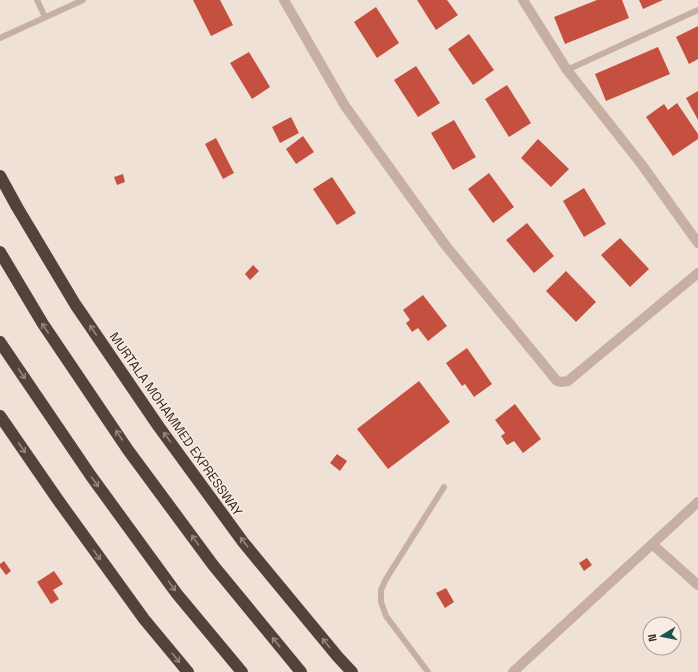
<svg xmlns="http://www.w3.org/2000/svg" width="698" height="672" font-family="'Space Grotesk',sans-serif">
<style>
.building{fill:#c55040}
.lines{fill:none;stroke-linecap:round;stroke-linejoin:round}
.lane{stroke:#c8afa3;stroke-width:6}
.street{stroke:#c8afa3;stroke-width:10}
.highway{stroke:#54413c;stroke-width:12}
.oneway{stroke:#96857f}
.labels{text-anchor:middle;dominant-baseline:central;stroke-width:3;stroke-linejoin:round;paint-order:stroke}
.street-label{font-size:13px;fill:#332825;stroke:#f8ece3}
</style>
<rect width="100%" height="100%" fill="#f0e1d7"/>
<path class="building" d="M193,0H220L233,25L211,36Z
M417,0H447L458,15L436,30Z
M597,0H622L629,18L565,44L554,17Z
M639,0H663L643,9Z
M376,7L399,43L377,58L354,22Z
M698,26V59L689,64L676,37Z
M469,34L494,70L473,85L448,49Z
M658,47L670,74L606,101L595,74Z
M249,52L270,87L252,99L230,63Z
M416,66L440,103L418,117L394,80Z
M507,85L531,123L509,137L485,99Z
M698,91V120L686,98Z
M677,103L698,134V139L673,156L646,117L664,104L668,110Z
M291,117L299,133L280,143L272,127Z
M454,120L476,157L453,170L431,133Z
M303,136L314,152L296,164L286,149Z
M216,138L234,173L223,179L205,144Z
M538,139L569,169L551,187L521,158Z
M489,173L514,207L493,223L468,189Z
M123,174L125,182L117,185L114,177Z
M332,177L356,213L337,225L313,189Z
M584,188L606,224L584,237L563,201Z
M527,223L554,256L534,273L506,240Z
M620,238L649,269L630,287L601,255Z
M253,265L259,271L250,280L245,274Z
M566,271L596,302L576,322L546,291Z
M423,295L447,326L428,341L418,328L412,332L406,323L410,320L403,310Z
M467,348L492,384L474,397L465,384L462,386L446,363Z
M419,381L450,422L388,469L357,429Z
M515,404L541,439L523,453L514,441L507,445L501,436L505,433L495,420Z
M337,454L347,461L340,471L330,463Z
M587,558L592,565L584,571L579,563Z
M4,561L11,571L6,575L0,567V564Z
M54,571L63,584L53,590L59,599L51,604L37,582Z
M446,588L454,602L445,608L436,593Z"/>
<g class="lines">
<path class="lane" d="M37,0L45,17
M0,38L83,0
M567,70L698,10
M428,672L386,616L381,602V590L386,579L444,487"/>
<path class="street" d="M284,0L345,106L446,246L557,381L562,382L568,381L698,273
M523,0L567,70L642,165L698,243
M652,544L698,585
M513,672L698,502"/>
<path class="highway" d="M0,176L17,207L75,304L159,427L243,542L338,657L352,672
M0,252L43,324L128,450L213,565L301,672
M0,342L91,476L177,594L242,672
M0,416L58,500L144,619L188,672"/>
</g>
<defs><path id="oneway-shaft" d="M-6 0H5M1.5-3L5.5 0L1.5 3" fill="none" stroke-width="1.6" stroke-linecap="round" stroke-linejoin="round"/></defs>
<g class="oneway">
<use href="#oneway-shaft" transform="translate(45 328) rotate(-124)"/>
<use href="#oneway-shaft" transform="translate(93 330) rotate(-124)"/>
<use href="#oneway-shaft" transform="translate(22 374) rotate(56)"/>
<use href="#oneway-shaft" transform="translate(119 435) rotate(-124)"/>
<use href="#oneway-shaft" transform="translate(167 437) rotate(-126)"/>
<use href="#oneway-shaft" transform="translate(22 448) rotate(56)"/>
<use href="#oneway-shaft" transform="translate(95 482) rotate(54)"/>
<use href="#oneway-shaft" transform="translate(195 540) rotate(-126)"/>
<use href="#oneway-shaft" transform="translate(244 542) rotate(-128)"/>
<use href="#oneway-shaft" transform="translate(97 555) rotate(54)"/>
<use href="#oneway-shaft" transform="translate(172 586) rotate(54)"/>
<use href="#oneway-shaft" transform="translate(276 642) rotate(-129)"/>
<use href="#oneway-shaft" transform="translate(326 643) rotate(-129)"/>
<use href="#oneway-shaft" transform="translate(176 658) rotate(51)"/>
</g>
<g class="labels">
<g class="street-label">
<text transform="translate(176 424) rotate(55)">MURTALA MOHAMMED EXPRESSWAY</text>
</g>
</g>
<g transform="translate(662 636) rotate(260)"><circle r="19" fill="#f8ece3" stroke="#a99e97"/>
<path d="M0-3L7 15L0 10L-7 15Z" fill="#1c5350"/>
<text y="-6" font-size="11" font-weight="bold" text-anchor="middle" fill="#332825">N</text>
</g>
</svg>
